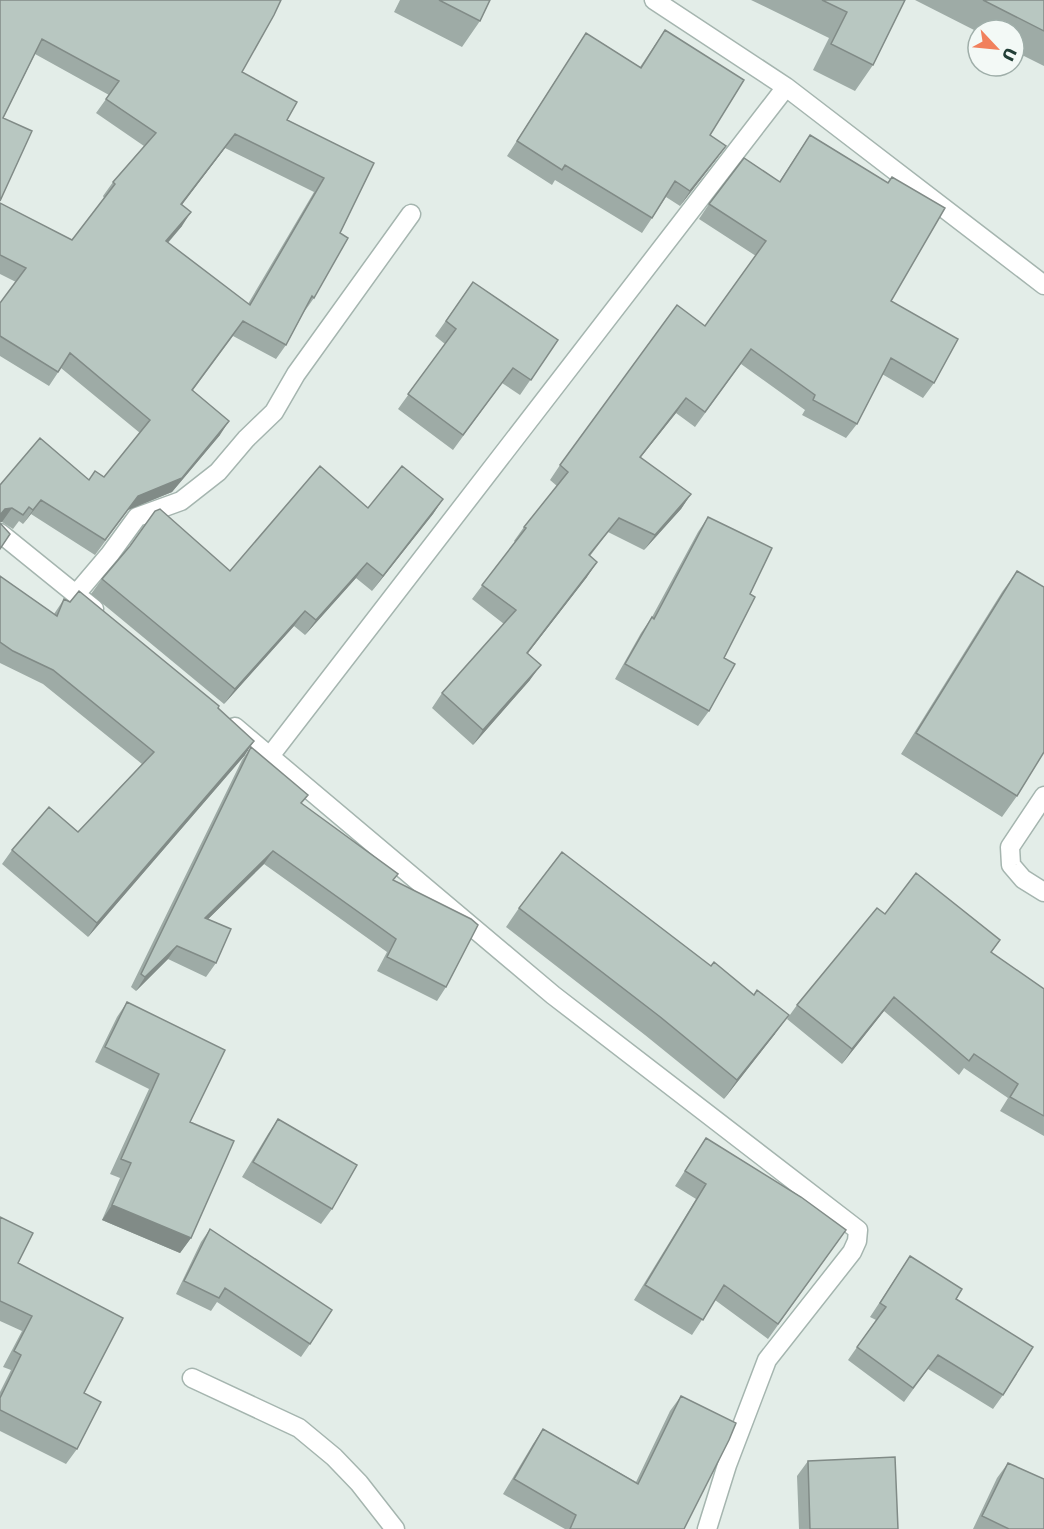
<svg xmlns="http://www.w3.org/2000/svg" width="1044" height="1529" font-family="'DejaVu Sans',sans-serif">
<style>
.lines{fill:none;stroke-linecap:round;stroke-linejoin:round}
.street-casing{stroke:#a5b5af;stroke-width:21}
.street{stroke:#fff;stroke-width:18}
.wall{fill:#9eaba6;fill-rule:evenodd}
.shaded-wall{fill:#818b87}
.building{fill:#b8c7c1;stroke:#818b87;stroke-width:1.5;fill-rule:evenodd}
</style>
<rect width="100%" height="100%" fill="#e3ede8"/>
<g class="lines">
<g class="street-casing">
<path id="street" d="M654,0L786,87L1044,285
M0,533L94,609
M76,594L110,554L137,517L181,501L218,472L246,439L274,412L296,374L411,214
M235,727L553,995L858,1230L857,1241L852,1252L767,1360L727,1465L707,1529
M270,756L786,87
M1044,796L1010,847L1011,865L1023,879L1044,892
M192,1378L299,1428L334,1457L359,1483L395,1529"/>
</g>
<use href="#street" class="street"/>
</g>
<path class="wall" d="M0,0L242,72L287,120L374,163L340,233L314,298L304,312L286,345L276,359L233,336L193,390L220,435L172,492L128,510L95,555L31,514L23,524L19,521L13,529L2,522L0,485L89,480L95,471L104,477L140,433L61,368L49,386L0,356V303L16,282L0,274V203L72,240L104,198L103,196L113,182L144,146L96,113L109,95L35,54L3,118L0,201ZM225,148L314,192L248,304L168,243L182,226V204Z
M400,0H490L480,21L462,47L394,12Z
M751,0H905L873,65L855,91L813,70L829,38Z
M915,0H1044V66L1014,51V30H978V32Z
M665,30L710,135L726,146L680,206L666,197L642,233L555,180L552,185L507,156L586,33L640,67Z
M810,135L888,183L892,177L891,301L934,383L923,398L882,374L857,424L846,438L802,415L805,410L741,364L695,427L676,413L640,458L691,494L681,509L644,550L608,532L590,556L587,577L528,653L530,680L473,745L432,708L442,693L504,624L472,599L515,542L514,541L524,527L557,486L550,480L560,465L705,326L756,256L699,219L709,204L779,182Z
M473,282L558,340L520,395L502,383L453,450L398,409L445,344L435,336Z
M443,499L433,514L372,591L356,578L305,635L294,626L224,704L91,594L102,579L130,546L230,571L368,508Z
M708,517L750,594L724,658L709,711L698,726L615,679L641,633L652,617L698,532Z
M1017,571V796L1002,817L901,754L1002,592Z
M0,576L54,614L64,599L218,708L245,755L88,937L2,864L12,850L78,832L142,764L43,684L0,663Z
M251,747L302,804L393,880L446,987L437,1001L377,971L387,952L264,864L208,919L216,963L206,977L168,959L136,991L131,987L242,760Z
M519,908L775,1034L724,1099L645,1035L506,927Z
M885,914L1000,940L991,953L1044,989V1136L1000,1111L1008,1098L964,1068L959,1075L884,1011L842,1064L787,1019L797,1005Z
M127,1002L190,1122L191,1238L180,1253L102,1220L120,1178L110,1174L149,1089L95,1062L117,1017Z
M278,1119L332,1209L321,1224L242,1177L268,1134Z
M706,1138L846,1230L768,1339L715,1300L692,1335L634,1300L696,1199L675,1186Z
M0,1217L18,1263L84,1393L77,1449L66,1464L0,1431V1392L11,1370L3,1367L22,1331L0,1321Z
M210,1229L310,1344L301,1357L217,1302L211,1311L176,1294L201,1242Z
M910,1256L956,1299L1003,1395L993,1409L928,1369L904,1402L848,1360L876,1320L870,1317Z
M681,1396L684,1529H565L503,1494L533,1444L543,1429L636,1482L670,1411Z
M808,1461L898,1529H799L797,1476Z
M1008,1463L1044,1529H973L997,1478Z"/>
<path class="shaded-wall" d="M235,134L225,148L172,218L181,204Z
M726,146L715,161L680,206L690,191Z
M191,212L182,226L156,256L166,241Z
M686,398L676,413L629,472L640,457Z
M229,421L220,435L172,492L128,510L95,555L138,496Z
M691,494L681,509L644,550L655,535Z
M443,499L433,514L372,591L383,576Z
M41,500L31,514L23,524L33,510Z
M12,508L2,522H0V515L5,509Z
M597,562L587,577L517,667L527,653Z
M367,563L356,578L305,635L316,620Z
M305,611L294,626L224,704L235,689Z
M541,665L530,680L473,745L483,730Z
M254,741L245,755L88,937L97,923Z
M273,851L264,864L196,931L205,918Z
M177,946L168,959L136,991L145,977Z
M894,997L884,1011L842,1064L852,1049Z
M789,1015L775,1034L724,1099L737,1080Z
M112,1205L191,1238L180,1253L102,1220Z"/>
<path class="building" d="M0,0H281L274,15L242,72L297,102L287,120L374,163L340,233L348,238L314,298L312,296L286,345L243,321L192,390L229,421L182,478L138,496L105,540L41,500L33,510L29,507L23,515L12,508L5,509L0,515V485L40,438L89,480L95,471L104,477L150,420L70,353L58,372L0,336V303L26,268L0,255V203L72,240L115,184L113,182L156,133L106,99L119,81L42,39L3,118L32,131L0,201ZM235,134L324,178L250,305L166,241L191,212L181,204Z
M439,0H490L480,21Z
M822,0H905L873,65L831,44L847,12Z
M983,0H1044V31Z
M665,30L744,80L710,135L726,146L690,191L675,181L652,218L565,165L562,170L517,141L586,33L641,68Z
M810,135L888,183L892,177L945,208L891,301L958,339L934,383L891,358L857,424L813,400L815,395L751,349L705,412L686,398L640,457L691,494L655,535L619,518L589,555L597,562L527,653L541,665L483,730L442,693L516,610L482,585L526,528L524,527L568,472L560,465L677,305L705,326L766,241L709,204L744,158L780,182Z
M473,282L558,340L531,380L513,368L463,435L408,394L456,329L446,321Z
M320,466L368,508L402,466L443,499L383,576L367,563L316,620L305,611L235,689L102,579L130,546L155,511L160,509L230,571Z
M708,517L772,548L750,594L755,597L724,658L735,664L709,711L625,664L652,617L654,619Z
M0,523L10,534L0,549Z
M1017,571L1044,587V752L1017,796L916,733Z
M0,576L57,616L64,599L70,602L79,591L219,706L218,708L254,741L97,923L12,850L49,807L78,832L154,752L53,670L13,651L0,642Z
M251,747L308,795L301,803L398,874L393,880L471,919L478,925L446,987L387,957L396,939L273,851L205,918L231,929L216,963L177,946L145,977L141,974Z
M562,852L711,966L714,962L754,995L757,990L789,1015L737,1080L659,1016L519,908Z
M916,873L1000,940L991,952L1044,989V1116L1010,1097L1018,1084L974,1054L969,1061L894,997L852,1049L797,1005L877,908L885,914Z
M127,1002L225,1050L190,1122L234,1141L191,1238L112,1205L131,1163L121,1159L159,1074L105,1047Z
M278,1119L357,1165L332,1209L253,1162Z
M706,1138L801,1197L846,1230L778,1324L724,1285L703,1320L645,1285L706,1184L685,1171Z
M0,1217L33,1233L18,1263L123,1318L84,1393L101,1402L77,1449L0,1410V1398L21,1355L14,1351L32,1316L0,1301Z
M210,1229L332,1310L310,1344L225,1288L219,1298L184,1281Z
M910,1256L962,1289L956,1299L1033,1347L1003,1395L938,1355L913,1388L857,1347L886,1307L880,1303Z
M681,1396L736,1423L729,1440L684,1529H570L576,1515L514,1479L543,1429L638,1484Z
M895,1457L898,1529H810L808,1461Z
M1008,1463L1044,1479V1529H1009L982,1516Z"/>
<g transform="translate(996 48) rotate(116)"><circle r="28" fill="#f3f9f6" stroke="#9faea9" stroke-width="1.5"/>
<path d="M0-4.5L10 22L0 15L-10 22Z" fill="#f1805c"/>
<text y="-9" font-size="16" font-weight="bold" text-anchor="middle" fill="#223e36">U</text>
</g>
</svg>
